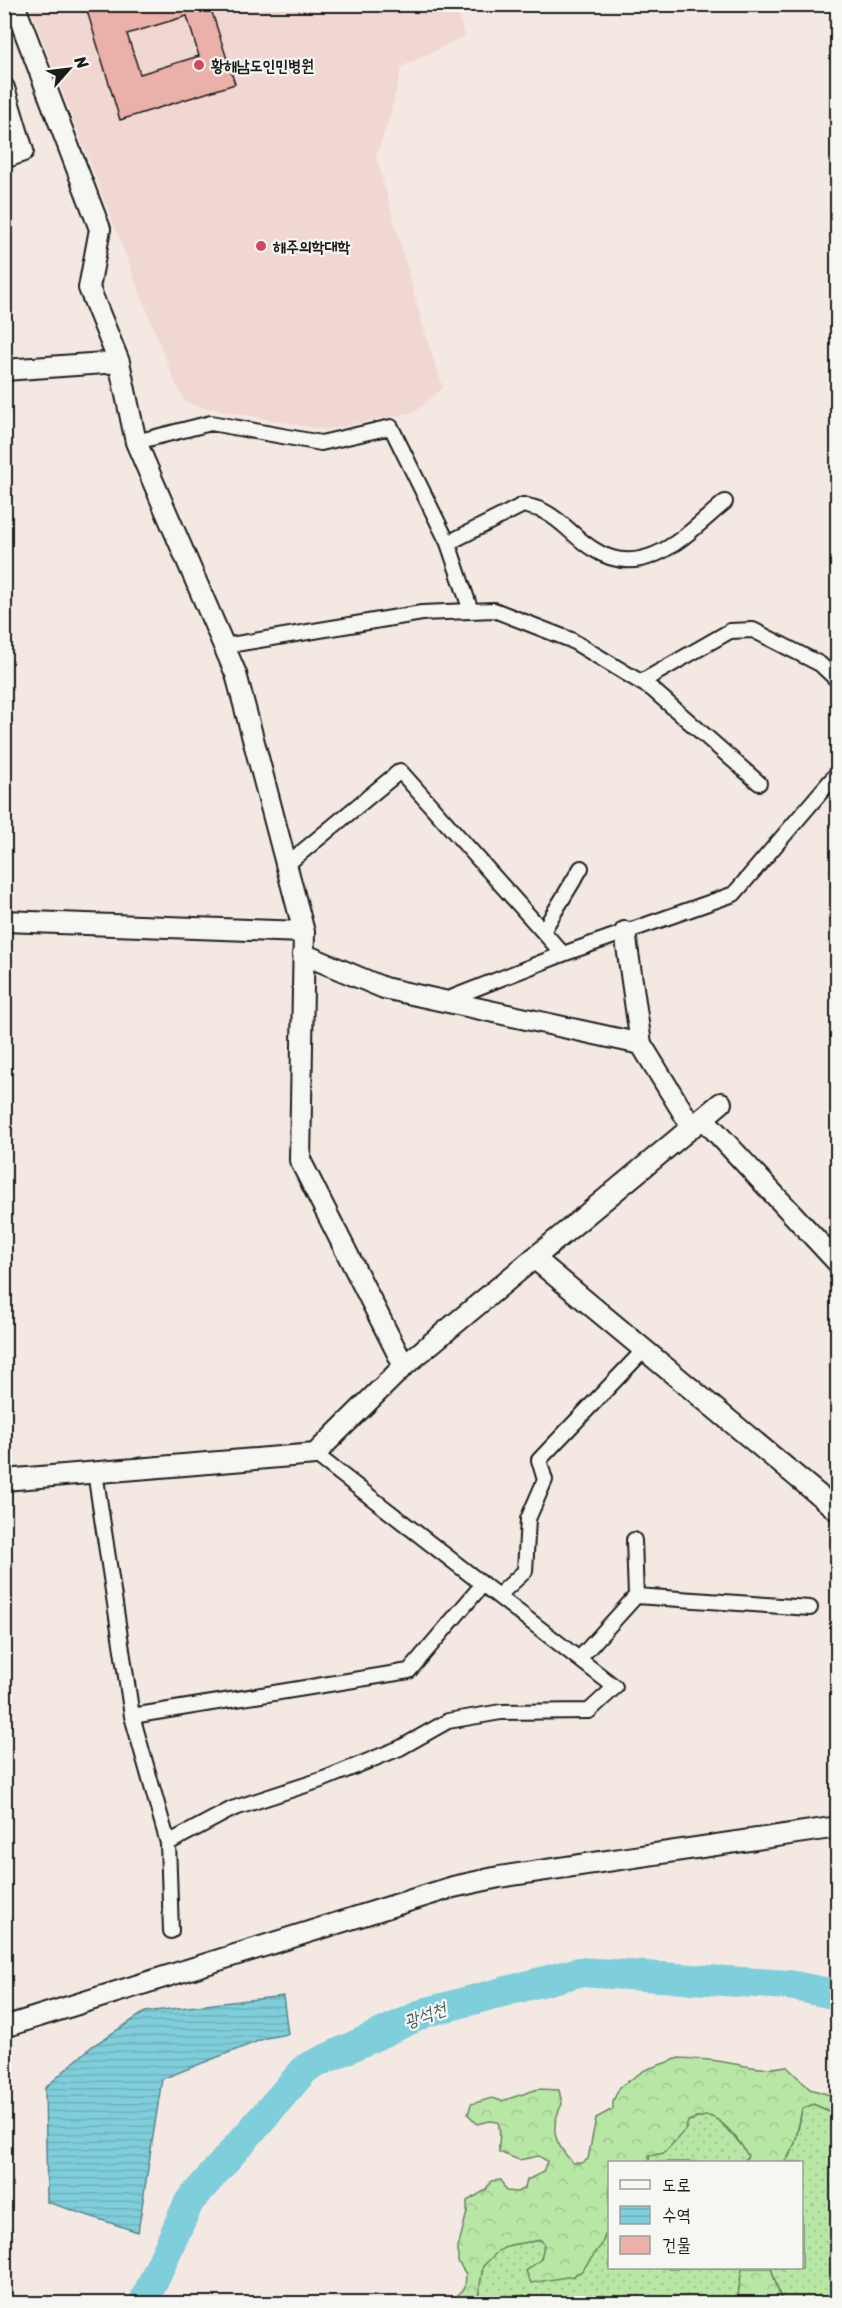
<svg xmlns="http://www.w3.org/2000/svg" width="842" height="2308" font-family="Sriracha,'Poor Story',sans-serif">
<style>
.built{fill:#f1d7d2}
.grass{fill:url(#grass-dots);stroke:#6a8260;stroke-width:1.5}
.forest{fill:url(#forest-crowns);stroke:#6a8260;stroke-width:1.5}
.water{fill:url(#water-rules);stroke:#57878f;stroke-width:1.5}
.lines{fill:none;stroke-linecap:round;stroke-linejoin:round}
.river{stroke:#7fcedb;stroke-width:30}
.building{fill:#eab0a9;stroke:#1c1c1c;stroke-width:1.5;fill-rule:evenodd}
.street-casing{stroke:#1c1c1c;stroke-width:18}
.secondary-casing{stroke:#1c1c1c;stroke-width:24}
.street{stroke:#f6f6f2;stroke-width:14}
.secondary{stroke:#f6f6f2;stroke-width:20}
.poi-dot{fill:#d1495b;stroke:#f6f6f2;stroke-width:2}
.labels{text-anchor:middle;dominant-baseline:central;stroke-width:4.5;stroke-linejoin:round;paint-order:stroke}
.poi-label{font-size:16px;font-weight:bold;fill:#1c1c1c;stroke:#f6f6f2;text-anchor:start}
.water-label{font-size:18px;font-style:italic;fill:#3f5a5f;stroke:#f6f6f2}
</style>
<defs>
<pattern id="grass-dots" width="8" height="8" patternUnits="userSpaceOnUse" patternTransform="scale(1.5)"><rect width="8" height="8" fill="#b8e7a5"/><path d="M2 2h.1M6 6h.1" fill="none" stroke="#9ec68d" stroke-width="1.8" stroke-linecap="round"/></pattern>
<pattern id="forest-crowns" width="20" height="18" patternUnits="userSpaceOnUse" patternTransform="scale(1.5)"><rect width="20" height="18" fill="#b8e7a5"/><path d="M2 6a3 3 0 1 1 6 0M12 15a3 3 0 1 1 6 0" fill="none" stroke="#9ec68d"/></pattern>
<pattern id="water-rules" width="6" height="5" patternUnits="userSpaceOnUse" patternTransform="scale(1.5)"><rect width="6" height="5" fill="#7fcedb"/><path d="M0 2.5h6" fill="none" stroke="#6db0bb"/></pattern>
</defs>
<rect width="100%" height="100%" fill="#f4e8e3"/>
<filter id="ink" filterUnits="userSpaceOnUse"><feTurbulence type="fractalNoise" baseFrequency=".0167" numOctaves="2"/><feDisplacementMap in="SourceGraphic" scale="12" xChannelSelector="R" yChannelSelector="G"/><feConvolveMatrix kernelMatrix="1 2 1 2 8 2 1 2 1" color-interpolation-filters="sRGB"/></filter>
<g filter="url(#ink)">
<path class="built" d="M29,5H455L465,36L402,67L389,119L376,156L426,336L443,388L415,412L325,430L197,406L185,401L175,383Z"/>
<path class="grass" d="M813,2104L827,2110L837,2117V2303H782L771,2268H802V2162H782C796,2156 799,2123 802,2109Z
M705,2116L716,2117L743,2147L748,2156L743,2162H649V2156L664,2152L688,2121Z
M609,2233L610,2268H742L737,2303L527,2304L524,2295L512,2300L508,2303L477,2304L483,2266L498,2250L510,2245L541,2240L545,2245L541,2259L602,2244L605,2235Z"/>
<path class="forest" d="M679,2058C692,2059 704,2059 717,2061C741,2064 761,2072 786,2066L810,2089L837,2097V2117L827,2110L813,2104L802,2109L795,2143L786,2161L782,2162H743L748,2156C742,2144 721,2116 707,2116C701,2116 694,2119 688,2121L686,2129L664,2153L649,2156V2162H610L609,2233L605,2235L602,2244L582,2271L573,2276L531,2283L526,2271L541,2259L544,2245L541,2240L510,2245L498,2251L483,2266L477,2303H450L465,2288L466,2274L458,2262V2248L467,2212V2201L486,2190L491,2181L501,2180L506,2191L517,2192L525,2188L527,2180L543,2172L547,2161L539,2156L519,2160L499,2152C498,2141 502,2133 498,2122L490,2121L477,2124L468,2114L471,2104L492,2098L502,2101L538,2089L559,2090L562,2104C549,2129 554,2143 573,2163H582L588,2159L596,2118L613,2109V2101L620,2087L645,2070Z
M742,2268H771L782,2303H737Z"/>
<path class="water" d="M283,1996L288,2034L266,2038L162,2079L138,2232L47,2202L45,2088L91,2047L145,2012Z"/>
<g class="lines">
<path class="river" d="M143,2304L189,2202L306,2068L427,2012L579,1972L789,1985L838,1995"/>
</g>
<path class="building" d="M85,4H214V8L211,9L235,84L120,120ZM187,16L199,56L140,74L127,34Z"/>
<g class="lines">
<g class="street-casing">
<path id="street" d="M136,442L211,423L321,443L391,427L448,543L471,611
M448,543L523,505C530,507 539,508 545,512C563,521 576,539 593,549C645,583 687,533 725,502
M224,646L422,613L494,610L571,640L652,689L759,783
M641,682L730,631L753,630L820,664L838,681
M286,865L400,771L563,954L446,1000
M543,931L581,868
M563,954L734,894L838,772
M95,1472L132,1716L168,1843L171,1931
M498,1596L525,1571L528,1519L545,1480L539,1460L644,1350
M636,1596L810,1608
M579,1659L636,1596L634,1540
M132,1716L409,1671L483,1584
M168,1843L232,1809L324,1779L400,1748L448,1721L501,1712L589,1711L615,1687L315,1454"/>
</g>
<g class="secondary-casing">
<path id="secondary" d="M4,88L23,151L4,158
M4,370L119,362
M4,921L304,932
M625,932L641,1044
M303,954L384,988L641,1044L692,1127
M703,1118L838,1263
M534,1258L838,1511
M404,1366L721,1103
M4,1480L315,1454L404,1366L300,1160L304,932L236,674L136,442L119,362L89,288L100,229L14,4
M4,2027L453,1887L499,1877L838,1827"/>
</g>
<use href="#street" class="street"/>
<use href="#secondary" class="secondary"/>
</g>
</g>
<g class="poi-dot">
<circle cx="199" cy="65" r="6"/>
<circle cx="261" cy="246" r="6"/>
</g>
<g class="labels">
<g class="poi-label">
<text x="211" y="65">황해남도인민병원</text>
<text x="273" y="246">해주의학대학</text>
</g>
<g class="water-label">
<text transform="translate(425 2015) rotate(-20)">광석천</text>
</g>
</g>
<rect width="842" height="2308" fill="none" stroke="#f6f6f2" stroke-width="24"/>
<rect x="12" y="12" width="818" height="2284" fill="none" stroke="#1c1c1c" stroke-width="2" filter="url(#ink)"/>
<rect x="608" y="2161" width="195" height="108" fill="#f6f6f2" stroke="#9f9f9c" stroke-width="1.5"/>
<rect x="620" y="2180" width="30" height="9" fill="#f6f6f2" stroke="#9f9f9c" stroke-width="1.5"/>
<text x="662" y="2191" font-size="18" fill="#1c1c1c">도로</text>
<rect x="620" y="2206" width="30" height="18" fill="url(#water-rules)" stroke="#9f9f9c" stroke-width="1.5"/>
<text x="662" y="2221" font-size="18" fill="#1c1c1c">수역</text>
<rect x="620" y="2236" width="30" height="18" fill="#eab0a9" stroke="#9f9f9c" stroke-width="1.5"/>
<text x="662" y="2251" font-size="18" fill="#1c1c1c">건물</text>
<g transform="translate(69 69) rotate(62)" stroke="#f6f6f2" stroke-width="4.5" paint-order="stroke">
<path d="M0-4.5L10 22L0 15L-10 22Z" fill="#1c1c1c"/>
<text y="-9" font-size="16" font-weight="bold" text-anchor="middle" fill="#1c1c1c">N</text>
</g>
</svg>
